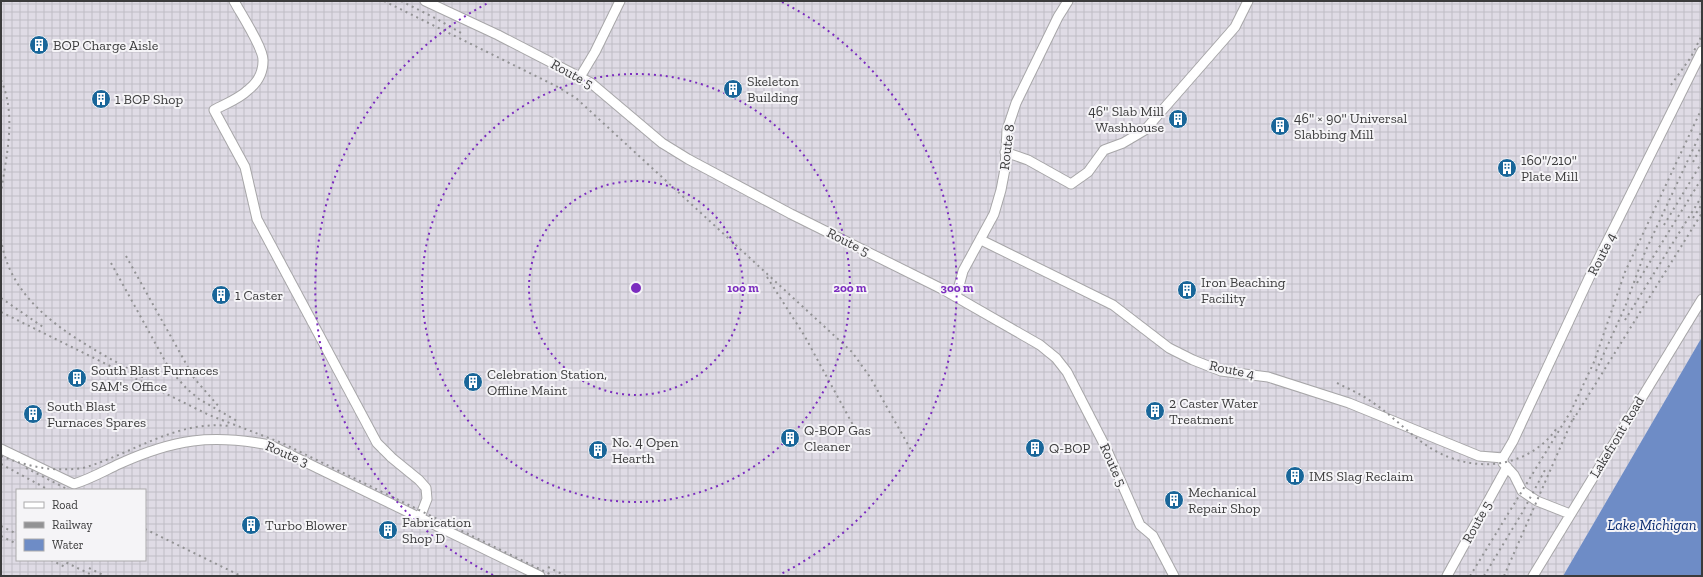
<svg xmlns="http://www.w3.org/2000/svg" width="1703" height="577" font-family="'Zilla Slab',serif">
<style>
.industrial{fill:url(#industrial-grid);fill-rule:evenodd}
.water{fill:#6e8cc6}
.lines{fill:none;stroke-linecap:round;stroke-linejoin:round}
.minor-casing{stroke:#a7a6a8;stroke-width:11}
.minor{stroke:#fff;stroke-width:9}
.rail{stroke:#929294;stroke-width:2;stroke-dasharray:2 4;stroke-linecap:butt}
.ring{fill:none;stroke:#7b2cbf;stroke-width:2;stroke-dasharray:2 4}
.labels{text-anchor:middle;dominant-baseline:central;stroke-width:4;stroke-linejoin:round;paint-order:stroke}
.poi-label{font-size:14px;fill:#3b3b3c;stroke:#f5f4f7;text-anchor:start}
.street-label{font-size:14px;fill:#3b3b3c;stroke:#f5f4f7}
.water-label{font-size:15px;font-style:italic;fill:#0d2d71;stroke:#f5f4f7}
.centre{fill:#7b2cbf;stroke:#f5f4f7;stroke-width:2}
.ring-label{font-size:12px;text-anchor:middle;font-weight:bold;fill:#7b2cbf;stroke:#f5f4f7;stroke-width:4;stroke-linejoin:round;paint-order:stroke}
</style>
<defs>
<pattern id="industrial-grid" width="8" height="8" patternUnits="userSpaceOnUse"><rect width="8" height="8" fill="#dfdbe5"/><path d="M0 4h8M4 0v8" fill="none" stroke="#c0bdc5"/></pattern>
</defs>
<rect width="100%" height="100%" fill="#e8e7ea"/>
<path class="industrial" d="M1,1H1702V337L1563,576H1ZM17,490H145V560H17Z"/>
<path class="water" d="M1702,337V576H1563Z"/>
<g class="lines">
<g class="minor-casing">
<path id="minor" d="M234,1C241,14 264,49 263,61C263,73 257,83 248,90C239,99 225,104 214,110L245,167L257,219L377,443L392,458L419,480L426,488L427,499L420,517
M425,1L498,35L591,83L662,143L688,159L791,214L944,290L1040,345L1056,358L1067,372L1106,448L1140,525L1153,536L1174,576
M580,77L595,52L620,1
M1005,152L1028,160L1071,184L1088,172L1104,150L1123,143L1145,130L1235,27L1248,1
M981,240L1113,305L1169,348L1193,360L1221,371L1268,377L1349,403L1479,456L1503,458
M956,297L963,271L994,214L1001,190L1005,169L1007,130L1016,103L1058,17L1068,1
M1,449L74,484C90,479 104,471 119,464C174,439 211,434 270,445L540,576
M1570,514L1537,501L1522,491L1514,475L1503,463V458L1513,441L1589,278L1702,51
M1447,576L1507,467
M1533,576L1702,299"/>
</g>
<use href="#minor" class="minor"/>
<path class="rail" d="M384,1L556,86L576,98L852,352L870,377L911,450
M401,1L437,19L461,33
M1,80C17,116 6,156 1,193
M1671,85L1691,57L1702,35
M1693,162L1702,145
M1693,218L1702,204
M1664,225L1702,162
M1,239C12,313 87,344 144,378
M126,256L194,378L220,408
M111,263L170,370L187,389L199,399L239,422
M767,277L804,335L859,436
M1637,283L1702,178
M1,298L43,327
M1,312L209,415L282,443L554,576
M1625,320L1702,196
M1596,371L1625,307L1645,252L1702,130
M1337,383C1349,389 1361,394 1372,402C1393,416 1411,436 1432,449C1474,474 1528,469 1557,428
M1573,420L1702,213
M1,456C28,467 54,472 83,468C132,454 176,420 229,426
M1,464L49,490
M26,468L69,490
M1,526L17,534
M145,529L241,576
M1,536L17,544
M51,560L65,567
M61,560L94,576
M548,567L566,576
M89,568L105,576
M1470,576L1571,411L1594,362L1625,272L1702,108
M1484,576L1522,513L1545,470
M1504,576L1574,416"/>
</g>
<g class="ring">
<circle cx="636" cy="288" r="107"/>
<circle cx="636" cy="288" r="214"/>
<path d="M493 575A321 321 0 0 1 490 2M782 2A321 321 0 0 1 779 575"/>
</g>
<defs>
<g id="building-disc" transform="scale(1)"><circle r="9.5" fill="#196699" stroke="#f5f4f7"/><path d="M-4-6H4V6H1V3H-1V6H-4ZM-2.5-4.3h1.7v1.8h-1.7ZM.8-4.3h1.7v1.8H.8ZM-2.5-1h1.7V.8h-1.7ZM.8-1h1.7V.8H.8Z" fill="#fff"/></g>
</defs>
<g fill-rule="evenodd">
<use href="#building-disc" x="39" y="45"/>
<use href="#building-disc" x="733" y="89"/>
<use href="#building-disc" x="101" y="99"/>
<use href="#building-disc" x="1178" y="119"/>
<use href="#building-disc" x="1280" y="126"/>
<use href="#building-disc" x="1507" y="168"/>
<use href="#building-disc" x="1187" y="290"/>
<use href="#building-disc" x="221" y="295"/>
<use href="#building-disc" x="77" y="378"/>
<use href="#building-disc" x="473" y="382"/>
<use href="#building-disc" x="1155" y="411"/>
<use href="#building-disc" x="33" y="414"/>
<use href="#building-disc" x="790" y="438"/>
<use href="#building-disc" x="1035" y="448"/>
<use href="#building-disc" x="598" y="450"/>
<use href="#building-disc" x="1295" y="476"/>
<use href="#building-disc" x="1174" y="500"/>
<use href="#building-disc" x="251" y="525"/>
<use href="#building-disc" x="388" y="530"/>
</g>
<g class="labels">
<g class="poi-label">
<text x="53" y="45">BOP Charge Aisle</text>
<text x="747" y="81">Skeleton<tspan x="747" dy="16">Building</tspan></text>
<text x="115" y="99">1 BOP Shop</text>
<text x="1164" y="111" text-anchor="end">46" Slab Mill<tspan x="1164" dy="16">Washhouse</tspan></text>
<text x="1294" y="118">46" × 90" Universal<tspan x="1294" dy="16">Slabbing Mill</tspan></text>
<text x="1521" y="160">160"/210"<tspan x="1521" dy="16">Plate Mill</tspan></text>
<text x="1201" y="282">Iron Beaching<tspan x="1201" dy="16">Facility</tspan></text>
<text x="235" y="295">1 Caster</text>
<text x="91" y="370">South Blast Furnaces<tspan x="91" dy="16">SAM's Office</tspan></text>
<text x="487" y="374">Celebration Station,<tspan x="487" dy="16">Offline Maint</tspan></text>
<text x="1169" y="403">2 Caster Water<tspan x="1169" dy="16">Treatment</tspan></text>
<text x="47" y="406">South Blast<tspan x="47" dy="16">Furnaces Spares</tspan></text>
<text x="804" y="430">Q-BOP Gas<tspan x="804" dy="16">Cleaner</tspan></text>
<text x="612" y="442">No. 4 Open<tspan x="612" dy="16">Hearth</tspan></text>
<text x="1049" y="448">Q-BOP</text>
<text x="1309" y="476">IMS Slag Reclaim</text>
<text x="1188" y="492">Mechanical<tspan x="1188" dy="16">Repair Shop</tspan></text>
<text x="402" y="522">Fabrication<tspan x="402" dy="16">Shop D</tspan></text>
<text x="265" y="525">Turbo Blower</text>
</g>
<g class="street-label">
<text transform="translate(572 74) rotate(29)">Route 5</text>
<text transform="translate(1007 147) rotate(-83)">Route 8</text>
<text transform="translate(848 242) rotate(27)">Route 5</text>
<text transform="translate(1602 254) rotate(-63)">Route 4</text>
<text transform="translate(1232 370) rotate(12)">Route 4</text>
<text transform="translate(1617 437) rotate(-59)">Lakefront Road</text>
<text transform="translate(287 454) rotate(23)">Route 3</text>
<text transform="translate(1113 465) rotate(66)">Route 5</text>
<text transform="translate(1477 522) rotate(-61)">Route 5</text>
</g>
<g class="water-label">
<text x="1652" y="525">Lake Michigan</text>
</g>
</g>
<circle cx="636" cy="288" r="6" class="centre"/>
<g class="ring-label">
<text x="743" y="292">100 m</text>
<text x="850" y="292">200 m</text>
<text x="957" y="292">300 m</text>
</g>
<rect width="1703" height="577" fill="none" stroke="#3b3b3c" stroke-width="4"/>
<rect x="16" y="489" width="130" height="72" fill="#f5f4f7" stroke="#abaaac"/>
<rect x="24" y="502" width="20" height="6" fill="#ffffff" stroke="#abaaac"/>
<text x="52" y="509" font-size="12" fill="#3b3b3c">Road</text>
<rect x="24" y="522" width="20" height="6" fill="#929294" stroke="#abaaac"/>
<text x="52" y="529" font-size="12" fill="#3b3b3c">Railway</text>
<rect x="24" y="539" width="20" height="12" fill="#6e8cc6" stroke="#abaaac"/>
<text x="52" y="549" font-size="12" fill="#3b3b3c">Water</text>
</svg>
